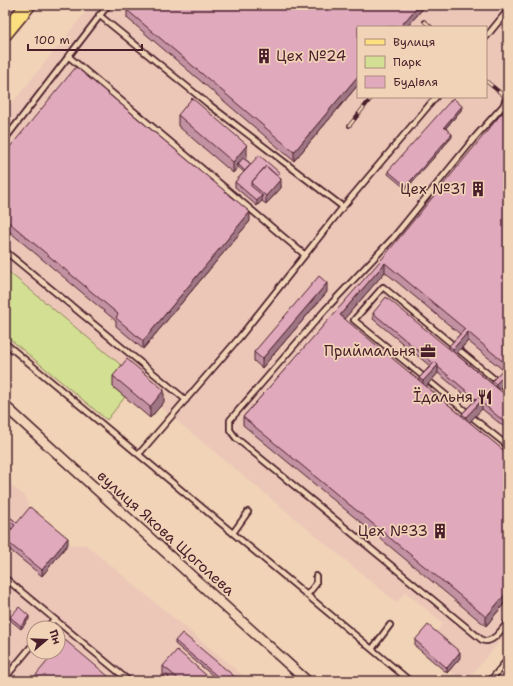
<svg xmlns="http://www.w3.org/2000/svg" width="513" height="686" font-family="'Shantell Sans',sans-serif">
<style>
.built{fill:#ecc7b8;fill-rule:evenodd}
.green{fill:#d3df92;stroke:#8e7f5e}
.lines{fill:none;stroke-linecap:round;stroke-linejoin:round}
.lane-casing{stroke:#4a1f2b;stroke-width:8}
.street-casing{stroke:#4a1f2b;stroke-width:12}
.primary-casing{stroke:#4a1f2b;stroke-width:17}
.lane{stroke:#f1d4b7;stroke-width:4.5}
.street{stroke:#f1d4b7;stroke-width:9}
.primary{stroke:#fce080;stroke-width:14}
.rail-casing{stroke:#4a1f2b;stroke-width:4}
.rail{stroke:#f1d4b7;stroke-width:2.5;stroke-dasharray:8;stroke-linecap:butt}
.wall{fill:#c291a2;stroke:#4a1f2b;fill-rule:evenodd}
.shaded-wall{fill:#9e7684;stroke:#4a1f2b}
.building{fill:#e1a9bc;stroke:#4a1f2b}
.labels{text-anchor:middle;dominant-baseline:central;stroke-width:3.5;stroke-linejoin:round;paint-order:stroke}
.poi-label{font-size:15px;fill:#4a1f2b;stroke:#f1d4b7;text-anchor:end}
.street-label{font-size:15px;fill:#4a1f2b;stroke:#f1d4b7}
</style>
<rect width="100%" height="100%" fill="#f1d4b7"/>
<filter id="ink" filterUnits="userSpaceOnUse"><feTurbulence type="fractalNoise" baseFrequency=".025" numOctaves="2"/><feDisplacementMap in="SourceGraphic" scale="8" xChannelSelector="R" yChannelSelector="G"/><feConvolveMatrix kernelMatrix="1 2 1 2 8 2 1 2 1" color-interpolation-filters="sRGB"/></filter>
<g filter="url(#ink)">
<path class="built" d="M91,5H508V643L503,638L466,681H462L450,671L460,658L434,636L443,623L405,592L397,603L160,407L150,418L113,387L127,370L5,269V112ZM358,27H486V97H358Z
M5,480L26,497L30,513L68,544L86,545L250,681H5ZM34,628H58V652H34Z"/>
<path class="green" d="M5,269L127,370L113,387L125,397L107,420L5,335Z"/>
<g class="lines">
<g class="lane-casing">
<path id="lane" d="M99,15L207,103L343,207
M486,37L508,10
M68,56L305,255
M508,94L503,106L476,136L393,238L325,310L230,420V430L236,438L482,640C492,645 502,629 508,622
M503,106L508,110
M5,139L108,5
M5,251L186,400
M5,343L410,681
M425,378L354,320L383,287L499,383
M430,382L469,414
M503,386L508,390
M473,418L508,446
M139,454L239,338L343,207L436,97
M233,533L248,512
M5,578L129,681
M307,595L316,584V576
M47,628L54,619
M372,649L390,625
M5,678L34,643
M490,681L508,659"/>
</g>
<g class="street-casing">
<path id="street" d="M5,406L307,681"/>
</g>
<g class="primary-casing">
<path id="primary" d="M5,33L28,5"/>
</g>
<use href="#lane" class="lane"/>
<use href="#street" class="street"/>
<use href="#primary" class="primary"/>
<g class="rail-casing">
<path id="rail" d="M424,21L431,27
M486,81L508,99
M349,126L372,97"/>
</g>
<use href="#rail" class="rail"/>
</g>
<path class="wall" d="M131,5H426L407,27H358V85L294,161L127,18V10Z
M462,109L446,128L452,137L406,189L388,174V171Z
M178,115L247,157L245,159L251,164L280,178L281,188L266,204L262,201L257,206L235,187V182L244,172L238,167L233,173L178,126Z
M508,118V380L499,390L508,397V430L482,409L469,422L504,451V448L508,444V599L486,626L243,425V417ZM385,272L460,334L449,346V349L373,313V319L430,366L419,378V381L344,319ZM468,341L503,370L492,381V384L456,354ZM438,373L473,402L462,414V416L426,386Z
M5,153L250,221L143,349L116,326V321L5,228Z
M327,292L262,368L254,361V352Z
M113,376L164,402L150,418L113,387Z
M5,513L17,523L68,544L42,576L5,546V538L12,529L5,523Z
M10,617L29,619L21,629L10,620Z
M415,640L460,658L447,673L415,646Z
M175,641L240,681H219L175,644Z
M163,666L213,681H159L163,676Z"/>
<path class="shaded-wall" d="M419,5H426L407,27H400Z
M358,76V85L294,161V152Z
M462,106V109L444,130V127Z
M452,134V137L406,189V186Z
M247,145V157L239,166L238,164V167L233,173V162Z
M281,179V188L266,204V196Z
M262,195V201L257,206V201Z
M250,212V221L143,349V341Z
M385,263V272L340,324V315Z
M327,283V292L262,368V359Z
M468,332V341L453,357V349Z
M438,365V373L423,390V381Z
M508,371V380L496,393V384Z
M164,390V402L150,418V407Z
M482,400V409L466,426V417Z
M68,538V544L42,576V570Z
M508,591V599L486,626V617Z
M29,616V619L21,629V626Z
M460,652V658L447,673V668Z"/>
<path class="building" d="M131,5H419L400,27H358V76L294,152L127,10Z
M76,67L250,212L143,341L116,318L118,314L5,219V153Z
M192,98L247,145L233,162L178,115Z
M453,98L462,106L444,127L452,134L406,186L388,171Z
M502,113L508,118V371L496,384L492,381L507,365L468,332L453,349L449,346L465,329L385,263L340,315L508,454V591L486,617L243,417L381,260Z
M259,155L280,173L277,176L266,166L251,183V186L262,195L257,201L235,182Z
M243,158L251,164L245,171L238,164Z
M266,166L281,179L266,196L251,183Z
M319,276L327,283L262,359L254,352Z
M386,297L508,397V425L482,403V400L478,397L476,399L438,367V365L435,362L433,363L373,313Z
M127,359L164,390L150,407L113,376Z
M435,362L438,365L423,381L419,378Z
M478,397L482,400L466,417L462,414Z
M508,444V451L504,448Z
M30,507L68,538L42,570L5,540V538L15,525L5,518V513L17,523Z
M19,607L29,616L21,626L10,617Z
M428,625L460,652L447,668L415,640Z
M182,633L240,681H223L175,641Z
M65,640L114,681H31L55,652H58V648Z
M177,650L213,681H181L163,666Z
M165,674L169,677L166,681H159Z"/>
</g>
<defs>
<g id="building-bare" transform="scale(1.2)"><path d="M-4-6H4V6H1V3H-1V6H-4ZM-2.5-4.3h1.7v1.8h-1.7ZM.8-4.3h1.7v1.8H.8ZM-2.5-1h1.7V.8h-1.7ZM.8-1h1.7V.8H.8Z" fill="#4a1f2b" stroke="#f1d4b7" stroke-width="2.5" paint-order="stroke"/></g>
<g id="office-bare" transform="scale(1.2)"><path d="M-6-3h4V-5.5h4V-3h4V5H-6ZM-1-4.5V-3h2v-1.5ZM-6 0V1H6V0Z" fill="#4a1f2b" stroke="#f1d4b7" stroke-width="2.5" paint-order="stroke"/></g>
<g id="restaurant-bare" transform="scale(1.2)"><path d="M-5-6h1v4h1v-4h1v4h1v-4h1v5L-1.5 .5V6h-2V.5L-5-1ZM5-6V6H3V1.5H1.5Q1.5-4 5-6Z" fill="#4a1f2b" stroke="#f1d4b7" stroke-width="2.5" paint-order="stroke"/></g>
</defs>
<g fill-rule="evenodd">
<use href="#building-bare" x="264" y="56"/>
<use href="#building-bare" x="478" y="189"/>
<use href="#office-bare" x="428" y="351"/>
<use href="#restaurant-bare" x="485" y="397"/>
<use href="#building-bare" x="440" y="531"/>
</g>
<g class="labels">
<g class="poi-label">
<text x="276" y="56" text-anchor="start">Цех №24</text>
<text x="466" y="189">Цех №31</text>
<text x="416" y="351">Приймальня</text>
<text x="473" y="397">Їдальня</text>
<text x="428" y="531">Цех №33</text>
</g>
<g class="street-label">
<text transform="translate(166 533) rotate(42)">вулиця Якова Щоголева</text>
</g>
</g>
<rect width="513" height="686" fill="none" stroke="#f1d4b7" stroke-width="20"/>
<rect x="10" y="10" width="493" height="666" fill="none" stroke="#4a1f2b" stroke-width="1.5" filter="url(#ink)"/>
<rect x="357" y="26" width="130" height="72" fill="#f1d4b7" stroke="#ae8c7f"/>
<rect x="365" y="39" width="20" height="6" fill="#fce080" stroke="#ae8c7f"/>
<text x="393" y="46" font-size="12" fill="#4a1f2b">Вулиця</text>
<rect x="365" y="56" width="20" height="12" fill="#d3df92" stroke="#ae8c7f"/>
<text x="393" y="66" font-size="12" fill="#4a1f2b">Парк</text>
<rect x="365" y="76" width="20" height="12" fill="#e1a9bc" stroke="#ae8c7f"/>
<text x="393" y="86" font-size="12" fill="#4a1f2b">Будівля</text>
<g transform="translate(46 640) rotate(71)"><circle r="19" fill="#f1d4b7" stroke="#ae8c7f"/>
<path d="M0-3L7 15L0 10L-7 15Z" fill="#4a1f2b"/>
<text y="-6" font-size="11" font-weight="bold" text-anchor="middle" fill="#4a1f2b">Пн</text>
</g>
<path d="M28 44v6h114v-6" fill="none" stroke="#4a1f2b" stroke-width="2"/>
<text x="34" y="44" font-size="12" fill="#4a1f2b" stroke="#f1d4b7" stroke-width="3" paint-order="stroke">100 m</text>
</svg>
